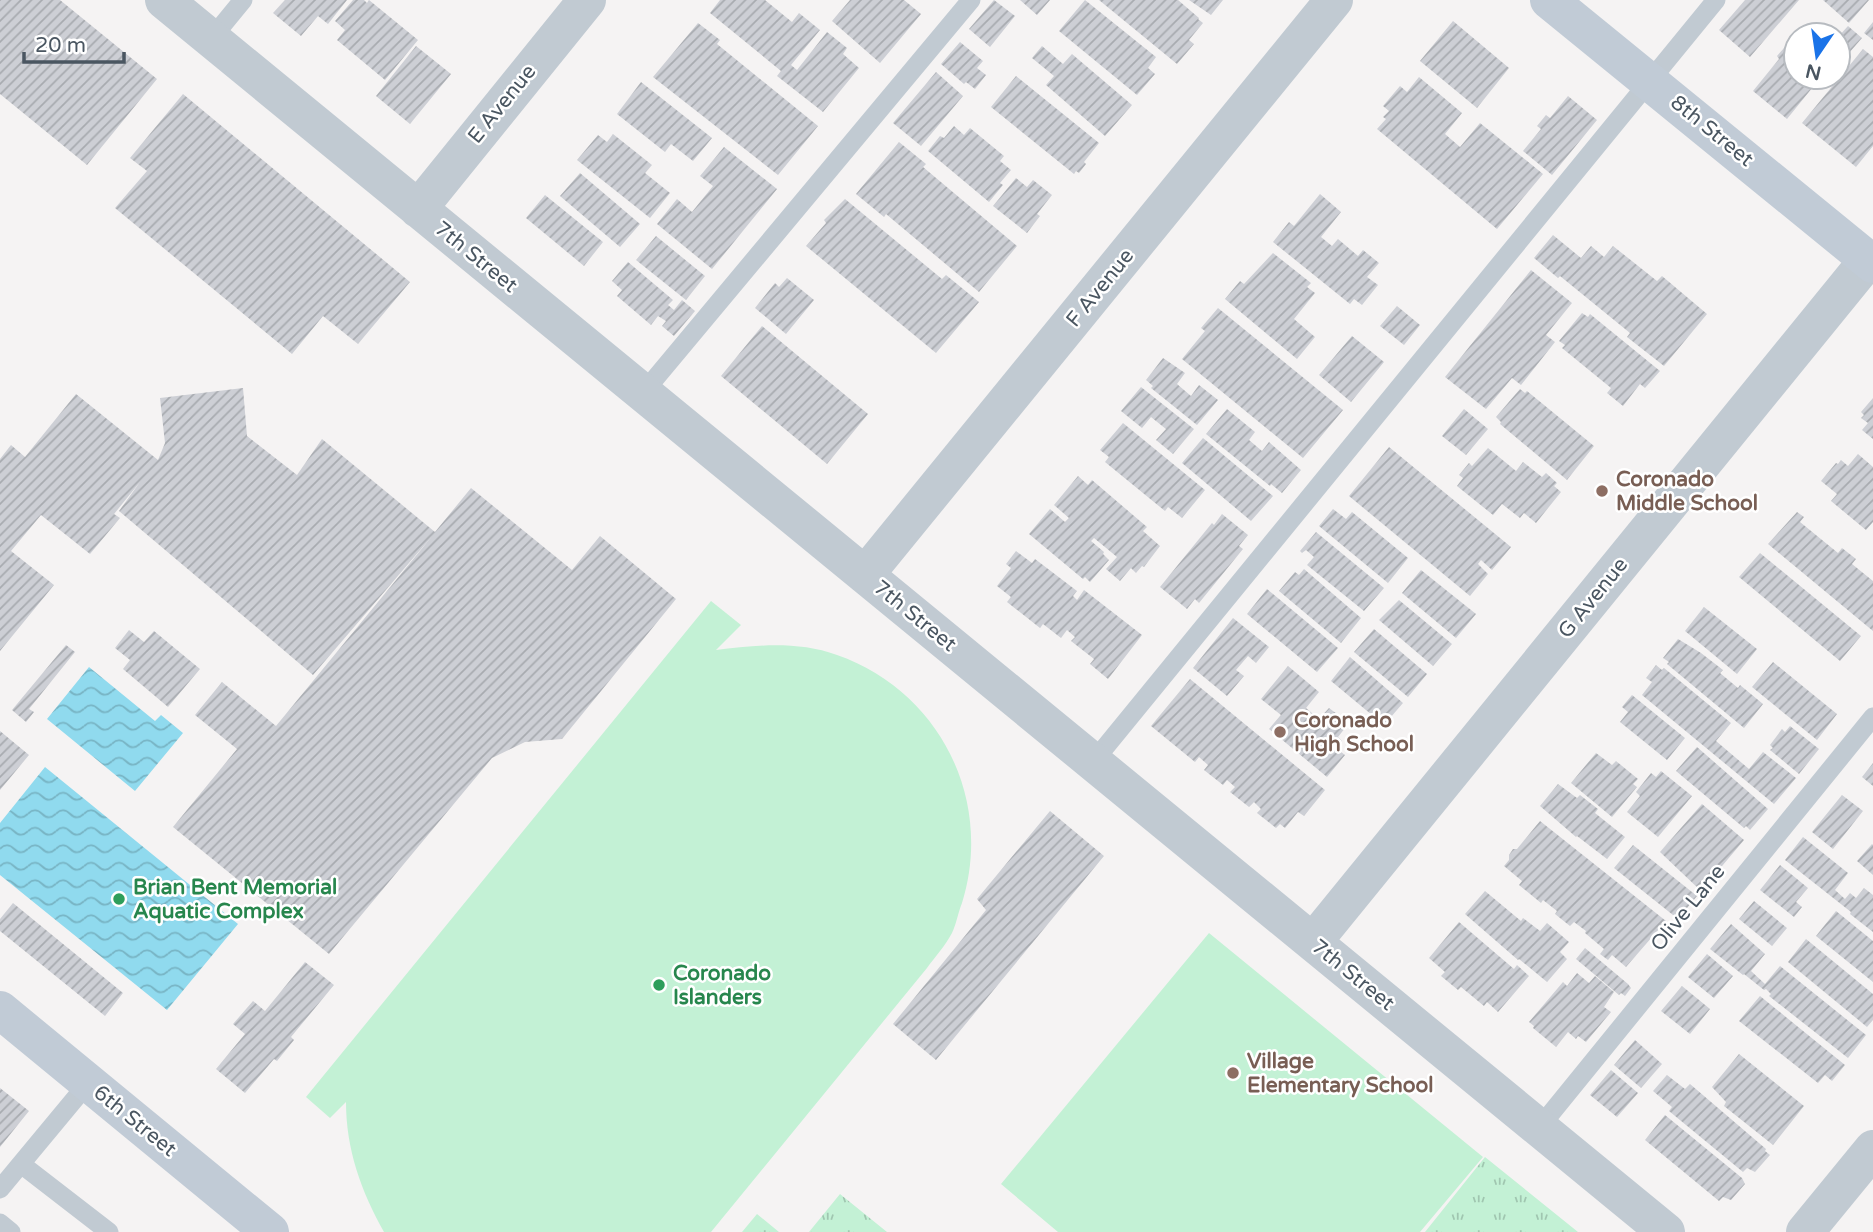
<svg xmlns="http://www.w3.org/2000/svg" width="1873" height="1232" font-family="'Varela Round',sans-serif">
<style>
.grass{fill:#c3f1d5}
.park{fill:url(#park-tufts)}
.water{fill:url(#water-waves)}
.building{fill:url(#building-hatch)}
.lines{fill:none;stroke-linecap:round;stroke-linejoin:round}
.lane{stroke:#c1cad2;stroke-width:19}
.street{stroke:#c1cad2;stroke-width:38}
.secondary{stroke:#c1cbd6;stroke-width:38}
.education-dot{fill:#8d6e63;stroke:#fff;stroke-width:2.5}
.leisure-dot{fill:#2e9e5b;stroke:#fff;stroke-width:2.5}
.labels{text-anchor:middle;dominant-baseline:central;stroke-width:5;stroke-linejoin:round;paint-order:stroke}
.street-label{font-size:21px;fill:#4a5661;stroke:#fff}
.education-label{font-size:21px;font-weight:bold;fill:#785e54;stroke:#fff;text-anchor:start}
.leisure-label{font-size:21px;font-weight:bold;fill:#27864d;stroke:#fff;text-anchor:start}
</style>
<defs>
<pattern id="park-tufts" width="24" height="20" patternUnits="userSpaceOnUse" patternTransform="scale(1.75)"><rect width="24" height="20" fill="#c3f1d5"/><path d="M3 7l-1-3M5 7V3M7 7l1-3M15 17l-1-3M17 17v-4M19 17l1-3" fill="none" stroke="#a0c6b0"/></pattern>
<pattern id="water-waves" width="16" height="10" patternUnits="userSpaceOnUse" patternTransform="scale(1.75)"><rect width="16" height="10" fill="#90daee"/><path d="M0 5q4-4 8 0t8 0" fill="none" stroke="#78b4c4"/></pattern>
<pattern id="building-hatch" width="6" height="6" patternUnits="userSpaceOnUse" patternTransform="scale(1.75)"><rect width="6" height="6" fill="#cdcfd5"/><path d="M-1 1l2-2M0 6l6-6M5 7l2-2" fill="none" stroke="#a8abb0"/></pattern>
</defs>
<rect width="100%" height="100%" fill="#f5f3f3"/>
<path class="grass" d="M711,601L741,625L716,650C756,645 798,641 837,655C940,691 994,800 962,903C958,913 956,925 952,933C945,946 935,957 927,968L711,1232H384C361,1191 346,1149 346,1102L330,1118L306,1097Z
M1209,933L1483,1157L1420,1232H1058L1001,1184Z"/>
<path class="park" d="M1485,1157L1578,1232H1425Z
M840,1194L887,1232H809Z
M757,1214L779,1232H742Z"/>
<path class="water" d="M89,667L155,721L161,715L183,733L135,791L47,719Z
M45,767L238,924L167,1010L0,875V823Z"/>
<path class="building" d="M0,0H60L157,79L87,165L0,94Z
M285,0H347L328,24L318,16L301,36L273,13Z
M353,0H364L367,3L369,0L418,40L385,80L337,40L345,30L335,21Z
M720,0H765L792,22L799,13L820,30L791,65L797,70L827,32L847,48L843,54L859,68L823,112L777,76L781,71L710,13Z
M850,0H904L921,14L880,63L832,21Z
M994,0L1015,16L990,47L969,29Z
M1020,0H1050L1037,15Z
M1085,0L1156,57L1148,68L1155,74L1137,95L1059,31Z
M1099,0H1178L1199,18L1198,19L1203,23L1189,40L1194,44L1177,64Z
M1189,0H1223L1211,15Z
M1745,0H1799L1750,57L1719,30Z
M1823,0H1869L1849,23Z
M1453,21L1509,68L1477,108L1420,61Z
M1873,22V40L1864,33Z
M698,23L720,40L717,44L818,126L778,175L653,77Z
M1848,26L1862,38L1849,53L1838,43V37Z
M1796,38V77H1821L1787,119L1753,91L1779,59L1777,56L1784,48L1787,49Z
M960,42L983,61L977,68L986,75L975,89L966,82L964,84L941,64Z
M416,46L451,74L410,124L376,96Z
M1042,46L1063,64L1072,54L1132,105L1105,136L1046,85L1054,76L1032,58Z
M1863,49L1873,57V146L1856,167L1802,123Z
M936,72L963,96L921,146L893,123Z
M1016,76L1099,143L1084,162L1086,164L1079,173L1076,171L1074,174L991,107Z
M1419,77L1462,113L1445,134L1460,147L1480,123L1543,174L1497,229L1377,129L1386,119L1383,117L1389,111L1383,106L1400,86L1407,92Z
M641,82L712,138L693,161L671,144L665,152L617,114Z
M183,94L410,282L358,344L323,316L292,354L115,208L147,171L130,158Z
M1568,96L1597,120L1552,175L1523,151L1541,129L1537,126L1546,115L1550,118Z
M954,126L964,135L970,128L1004,156L1000,161L1011,170L1000,183L1003,185L989,202L928,151L940,136L944,138Z
M613,134L652,165L645,173L670,193L650,218L577,160L598,135L607,142Z
M899,142L926,164L923,167L1017,246L979,292L886,214L884,217L856,194Z
M724,147L777,189L712,269L657,224L677,199L692,212L713,186L700,176Z
M580,173L640,224L620,247L560,196Z
M1016,178L1027,187L1033,180L1052,195L1037,214L1040,216L1027,233L993,206Z
M1320,194L1341,212L1321,237L1332,246L1338,239L1358,256L1363,250L1379,263L1367,277L1378,285L1362,305L1354,299L1350,304L1273,242L1289,222L1294,226Z
M545,195L603,242L584,266L526,218Z
M845,199L942,279L946,275L979,302L936,353L806,246L826,223L824,220Z
M1553,235L1581,258L1591,246L1604,257L1613,246L1657,281L1662,276L1707,314L1664,366L1627,337L1630,333L1560,276L1558,278L1534,258Z
M656,236L705,276L686,300L636,260Z
M1273,253L1311,283L1307,287L1315,293L1294,319L1315,337L1297,359L1225,299L1240,281L1244,284Z
M628,262L673,300L668,305L674,310L682,300L695,311L674,336L662,326L666,321L658,316L651,325L617,296L622,290L612,281Z
M1531,270L1572,303L1546,335L1555,342L1521,385L1512,378L1486,409L1445,377Z
M787,278L814,300L786,334L755,308L775,283L779,287Z
M1397,306L1420,325L1404,345L1380,326Z
M1218,308L1343,410L1303,458L1182,359L1205,331L1201,328Z
M1582,313L1588,317L1590,314L1660,371L1645,388L1640,384L1623,406L1607,393L1611,388L1562,348L1565,345L1559,341Z
M762,326L868,414L827,464L721,376Z
M1352,336L1384,362L1351,402L1319,375Z
M1163,358L1185,373L1177,384L1191,396L1199,385L1218,400L1197,425L1151,388L1153,386L1146,380Z
M1141,387L1194,429L1173,454L1156,440L1166,429L1151,417L1142,428L1121,411Z
M243,388L247,436L297,475L322,439L435,532L471,488L572,570L600,536L676,599L562,739L525,742L492,758L329,954L173,827L237,749L195,715L222,682L276,726L433,535L313,675L119,511L140,482L114,514L120,518L90,554L41,515L11,551L54,585L0,651V459L11,445L25,457L76,394L158,460L165,443L160,398Z
M1520,389L1525,393L1527,391L1594,446L1567,480L1500,424L1501,422L1496,417Z
M1873,398V439L1862,430L1868,423L1861,418L1864,415L1861,412Z
M1227,409L1255,432L1249,440L1262,451L1269,442L1301,470L1282,493L1271,484L1270,486L1206,434Z
M1464,409L1488,429L1466,455L1442,436Z
M1123,423L1205,490L1182,518L1168,507L1165,511L1105,462L1109,457L1100,450Z
M1203,438L1273,496L1251,521L1182,463Z
M1389,447L1511,547L1492,570L1481,560L1478,564L1488,574L1470,596L1349,496Z
M1488,448L1516,471L1523,462L1542,477L1546,473L1557,483L1554,486L1561,492L1536,523L1524,513L1520,518L1502,504L1493,515L1457,486L1463,478L1459,475L1469,463L1472,466Z
M1858,454L1873,467V522L1866,530L1831,501L1837,494L1821,481L1836,463L1838,464L1841,460L1848,466Z
M1078,476L1088,485L1092,480L1147,527L1143,531L1160,546L1144,567L1142,566L1136,573L1131,568L1120,581L1106,569L1117,557L1094,538L1091,541L1104,552L1103,554L1109,560L1090,582L1085,577L1083,579L1029,534L1050,509L1065,522L1069,518L1054,505Z
M1333,509L1346,519L1352,512L1408,558L1388,583L1319,526Z
M1797,512L1804,517L1800,522L1838,553L1842,548L1856,559L1852,564L1873,581V631L1768,544Z
M1222,514L1248,535L1239,546L1243,549L1199,603L1195,599L1187,609L1160,587L1212,523L1214,525Z
M1316,532L1384,588L1364,611L1307,565L1314,557L1306,550L1302,553L1300,551Z
M1016,551L1032,563L1035,559L1077,591L1073,596L1077,600L1084,590L1142,635L1108,679L1090,664L1094,659L1071,641L1075,637L1067,630L1061,638L1043,624L1040,628L1007,602L1011,597L997,586L1011,568L1006,564Z
M1760,553L1861,636L1840,661L1739,577Z
M1304,569L1361,618L1341,643L1279,591L1295,572L1299,575Z
M1421,570L1476,614L1456,638L1402,593Z
M1267,589L1338,648L1317,672L1247,614Z
M1399,600L1452,644L1433,666L1379,620Z
M1704,607L1757,649L1737,674L1685,631Z
M1233,618L1269,647L1256,663L1248,656L1236,670L1244,676L1227,696L1193,668Z
M1374,629L1427,674L1408,697L1354,652Z
M129,630L144,642L154,631L200,669L168,707L123,669L130,660L115,648Z
M1678,639L1701,653L1723,670L1720,673L1738,688L1740,685L1763,704L1744,728L1667,664L1669,662L1663,658Z
M66,645L75,652L29,709L34,712L26,722L12,710Z
M1350,657L1403,703L1384,725L1331,681Z
M1773,662L1837,714L1817,740L1752,687Z
M1656,665L1662,670L1664,668L1731,723L1716,741L1749,769L1763,752L1796,778L1774,804L1642,695L1652,682L1646,678Z
M1288,666L1319,692L1306,708L1319,719L1329,708L1349,723L1338,737L1342,741L1336,748L1345,755L1327,777L1269,729L1281,715L1261,699Z
M1190,679L1325,790L1304,816L1298,812L1285,828L1280,824L1276,828L1257,813L1261,809L1254,802L1249,807L1230,792L1235,787L1227,780L1223,785L1204,770L1208,765L1199,757L1195,762L1151,726Z
M1632,695L1685,738L1667,760L1620,722L1628,712L1622,707Z
M1790,726L1819,749L1799,774L1770,750L1773,748L1770,745L1782,729L1785,732Z
M0,731L29,755L0,790Z
M1697,747L1768,809L1750,830L1746,826L1744,828L1676,771Z
M1596,753L1612,765L1616,761L1638,779L1633,784L1637,787L1612,817L1571,783Z
M1873,763V786L1862,777Z
M1661,771L1692,796L1658,837L1627,812L1640,796L1636,792L1651,773L1656,777Z
M1558,784L1577,798L1580,795L1598,809L1595,813L1625,837L1607,859L1577,836L1576,837L1540,806Z
M1842,795L1863,811L1833,849L1812,832Z
M1702,804L1744,840L1701,891L1660,852Z
M1050,811L1104,856L936,1060L893,1024L986,910L977,899Z
M1540,821L1666,921L1626,967L1612,955L1608,960L1600,954L1604,949L1585,933L1586,931L1574,922L1570,926L1555,914L1557,911L1543,900L1541,903L1519,885L1522,881L1504,866L1509,860V855L1513,849H1517Z
M1803,837L1848,873L1835,890L1845,899L1850,893L1856,898L1864,888L1873,895V932L1850,914L1851,912L1785,860Z
M1872,844L1873,845V875L1857,861Z
M1633,845L1697,896L1678,919L1614,868Z
M1780,865L1808,888L1796,902L1802,907L1794,917L1760,890Z
M1485,891L1521,921L1523,918L1540,931L1547,923L1569,942L1560,952L1567,959L1547,982L1519,959L1518,960L1465,914Z
M1754,901L1787,928L1772,946L1739,919Z
M13,903L123,993L105,1016L0,931V919Z
M1836,911L1873,941V982L1816,936Z
M1459,922L1514,969L1517,965L1529,976L1498,1012L1487,1002L1484,1006L1461,987L1458,990L1441,976L1445,972L1429,958Z
M1731,924L1765,954L1751,971L1765,984L1780,966L1866,1035L1848,1058L1769,996L1771,994L1766,989L1764,990L1744,974L1743,975L1710,949Z
M1806,939L1873,994V1020L1867,1027L1788,962Z
M1585,948L1628,984L1631,988L1625,996L1621,993L1619,995L1576,959Z
M1707,954L1733,976L1714,998L1688,977Z
M305,962L334,985L291,1037L294,1040L277,1061L274,1059L245,1093L216,1069L245,1034L233,1024L253,1001L265,1011Z
M1577,973L1589,983L1595,976L1614,992L1604,1007L1611,1012L1586,1042L1578,1036L1576,1039L1568,1032L1556,1047L1533,1028L1534,1026L1529,1022L1563,982L1567,986Z
M1682,986L1710,1009L1690,1034L1661,1011Z
M1760,996L1845,1065L1832,1081L1825,1075L1818,1083L1739,1021Z
M1635,1040L1662,1064L1641,1088L1614,1065Z
M1739,1054L1804,1106L1773,1145L1724,1106L1726,1102L1712,1087Z
M1611,1070L1638,1093L1617,1117L1590,1095Z
M1667,1075L1685,1089L1690,1084L1766,1149L1765,1151L1770,1155L1755,1172L1747,1168L1743,1172L1669,1111L1672,1107L1653,1091Z
M0,1088L29,1111L0,1147Z
M1665,1115L1742,1178L1745,1184L1731,1200L1723,1197L1719,1201L1645,1140Z"/>
<g class="lines">
<path class="lane" d="M211,39L243,0
M643,393L971,0
M1093,762L1716,0
M1539,1128L1873,717
M21,1164L109,1232
M0,1189L88,1083
M0,1223L11,1232"/>
<path class="street" d="M164,0L1666,1232
M418,209L587,0
M865,575L1334,0
M1313,942L1868,260
M1805,1232L1873,1149"/>
<path class="secondary" d="M1549,0L1873,264
M0,1010L270,1232"/>
</g>
<g class="education-dot">
<circle cx="1602" cy="491" r="7"/>
<circle cx="1280" cy="732" r="7"/>
<circle cx="1233" cy="1073" r="7"/>
</g>
<g class="leisure-dot">
<circle cx="119" cy="899" r="7"/>
<circle cx="659" cy="985" r="7"/>
</g>
<g class="labels">
<g class="street-label">
<text transform="translate(502 104) rotate(-51)">E Avenue</text>
<text transform="translate(1712 131) rotate(39)">8th Street</text>
<text transform="translate(476 257) rotate(39)">7th Street</text>
<text transform="translate(1100 288) rotate(-51)">F Avenue</text>
<text transform="translate(1593 598) rotate(-51)">G Avenue</text>
<text transform="translate(915 616) rotate(39)">7th Street</text>
<text transform="translate(1688 908) rotate(-51)">Olive Lane</text>
<text transform="translate(1353 975) rotate(39)">7th Street</text>
<text transform="translate(135 1121) rotate(39)">6th Street</text>
</g>
<g class="education-label">
<text x="1616" y="479">Coronado<tspan x="1616" dy="24">Middle School</tspan></text>
<text x="1294" y="720">Coronado<tspan x="1294" dy="24">High School</tspan></text>
<text x="1247" y="1061">Village<tspan x="1247" dy="24">Elementary School</tspan></text>
</g>
<g class="leisure-label">
<text x="133" y="887">Brian Bent Memorial<tspan x="133" dy="24">Aquatic Complex</tspan></text>
<text x="673" y="973">Coronado<tspan x="673" dy="24">Islanders</tspan></text>
</g>
</g>
<g transform="translate(1817 56) rotate(193)"><circle r="33" fill="#ffffff" stroke="#b7bbc0" stroke-width="2"/>
<path d="M0-5L12 26L0 18L-12 26Z" fill="#1a73e8"/>
<text y="-10" font-size="19" font-weight="bold" text-anchor="middle" fill="#4a5661">N</text>
</g>
<path d="M24 52v10h100v-10" fill="none" stroke="#4a5661" stroke-width="3.5"/>
<text x="35" y="52" font-size="21" fill="#4a5661" stroke="#ffffff" stroke-width="5" paint-order="stroke">20 m</text>
</svg>
